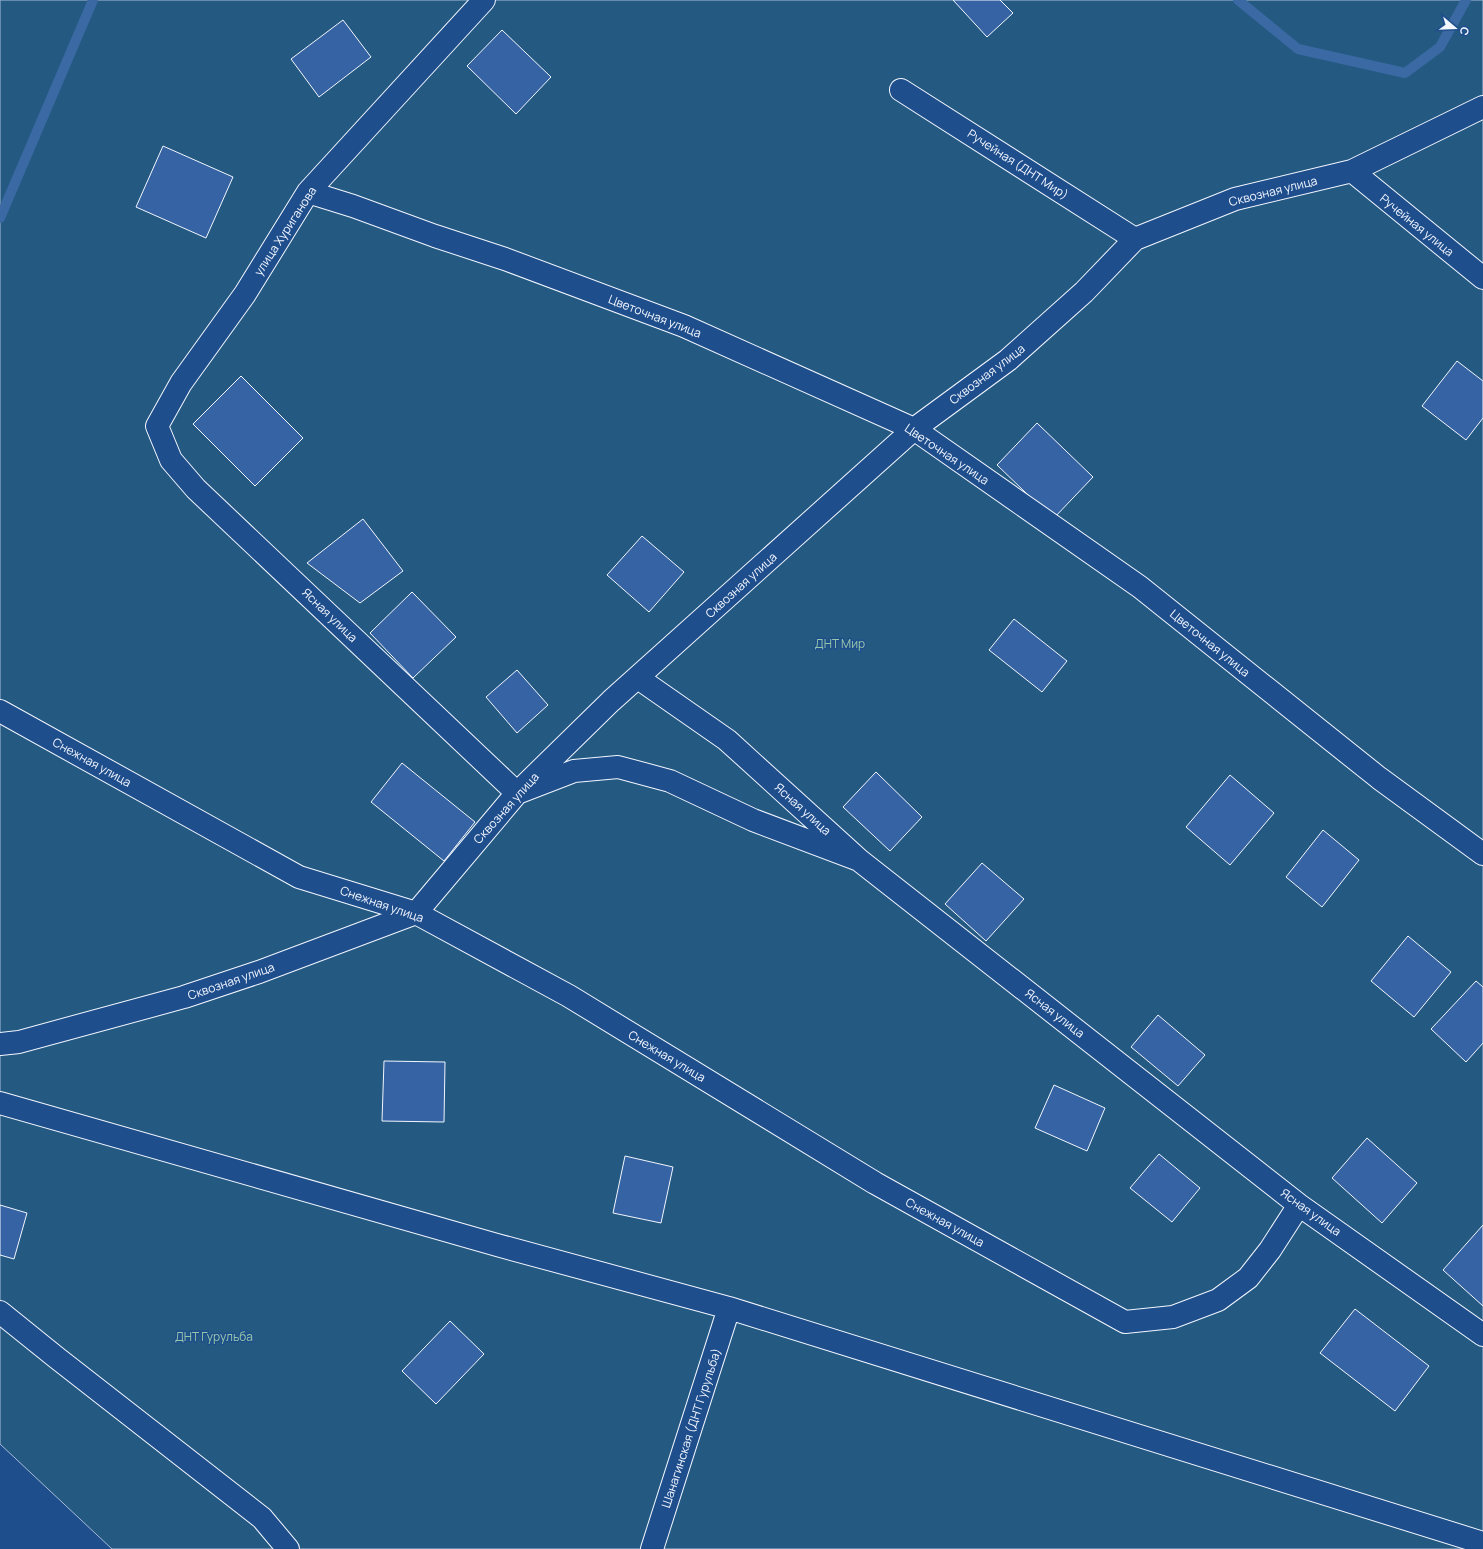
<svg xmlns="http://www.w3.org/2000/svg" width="1483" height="1549" font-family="Manrope,sans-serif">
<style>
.green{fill:#245a82;stroke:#a8bbd7}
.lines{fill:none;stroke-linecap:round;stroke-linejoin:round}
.stream{stroke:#3b69a3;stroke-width:10}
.building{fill:#3563a3;stroke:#f2f6ff}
.street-casing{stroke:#f2f6ff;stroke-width:24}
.street{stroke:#1f4e8c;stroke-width:22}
.labels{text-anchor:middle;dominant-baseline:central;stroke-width:3;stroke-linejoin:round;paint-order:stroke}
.street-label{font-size:12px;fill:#f2f6ff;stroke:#1f4e8c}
.park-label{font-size:12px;fill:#97c8a6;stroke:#1f4e8c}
</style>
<rect width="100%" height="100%" fill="#1f4e8c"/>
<path class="green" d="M0,0H1483V1549H112L0,1444Z"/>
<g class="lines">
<path class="stream" d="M1238,0L1298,49L1405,73L1440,47L1466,0
M0,218L93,0"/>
</g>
<path class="building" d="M953,0H1000L1013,13L987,37Z
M343,20L371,57L319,97L291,59Z
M502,30L551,77L516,114L467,66Z
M163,146L233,177L206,238L136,207Z
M1457,361L1483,381V418L1466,440L1422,406Z
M241,376L303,438L255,486L193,424Z
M1037,423L1093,477L1053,519L997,465Z
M363,519L403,571L360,603L307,563Z
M642,536L684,572L649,612L607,575Z
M412,592L456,637L413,678L370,633Z
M1014,619L1067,661L1042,692L989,650Z
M517,670L548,705L517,733L486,697Z
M402,763L475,822L444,861L371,802Z
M876,772L922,817L890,851L843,807Z
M1230,775L1274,813L1230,865L1186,827Z
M1323,830L1359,860L1322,907L1286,877Z
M982,863L1024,899L986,941L945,904Z
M1408,936L1451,972L1414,1017L1371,981Z
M1476,981L1483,987V1043L1466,1062L1431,1029Z
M1158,1015L1205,1055L1178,1086L1131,1047Z
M384,1061L445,1062L444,1122L382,1121Z
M1054,1085L1105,1108L1087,1151L1035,1128Z
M1367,1138L1417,1183L1382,1223L1332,1178Z
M1159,1154L1200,1188L1172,1222L1130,1188Z
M625,1156L673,1167L661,1223L613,1213Z
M0,1205L27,1213L14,1259L0,1255Z
M1483,1225V1306L1443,1270Z
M1355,1309L1429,1366L1395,1411L1320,1353Z
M450,1321L484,1354L436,1404L402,1371Z"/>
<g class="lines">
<g class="street-casing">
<path id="street" d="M484,0L308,192L245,294L181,383L157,426L171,460L196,489L517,793L574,771L618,767L670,781L753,820L859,860
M901,90L1135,239
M1352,171L1483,278
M308,192L353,206L435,236L505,259L684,326L914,429L1140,587L1379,778L1483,854
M638,678L727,740L859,860L1299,1205L1483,1335
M0,711L299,877L416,913L569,996L875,1183L1125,1322L1173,1317L1218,1300L1248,1278L1270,1250L1299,1205
M0,1044L19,1042L184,997L259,972L416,913L517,793L611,701L914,429L1008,360L1084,292L1135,239L1235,199L1352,171L1483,107
M0,1103L497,1245L729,1308L1483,1543
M0,1312L57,1358L262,1518L288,1549
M652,1549L729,1308"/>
</g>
<use href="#street" class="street"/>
</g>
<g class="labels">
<g class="street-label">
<text transform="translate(1018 164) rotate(33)">Ручейная (ДНТ Мир)</text>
<text transform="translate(1273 191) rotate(-14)">Сквозная улица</text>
<text transform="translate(1417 225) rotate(39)">Ручейная улица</text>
<text transform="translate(285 231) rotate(-57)">улица Хуриганова</text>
<text transform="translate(655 316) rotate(21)">Цветочная улица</text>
<text transform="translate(987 374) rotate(-37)">Сквозная улица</text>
<text transform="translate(947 454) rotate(34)">Цветочная улица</text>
<text transform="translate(741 585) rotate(-42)">Сквозная улица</text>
<text transform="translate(330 615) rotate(44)">Ясная улица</text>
<text transform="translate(1210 643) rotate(39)">Цветочная улица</text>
<text transform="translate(92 762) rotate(29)">Снежная улица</text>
<text transform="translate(506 808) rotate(-48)">Сквозная улица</text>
<text transform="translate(803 809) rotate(42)">Ясная улица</text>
<text transform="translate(382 904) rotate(19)">Снежная улица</text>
<text transform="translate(231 981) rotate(-19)">Сквозная улица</text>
<text transform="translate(1055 1013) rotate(38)">Ясная улица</text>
<text transform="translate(667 1056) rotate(31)">Снежная улица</text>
<text transform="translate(1311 1212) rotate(36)">Ясная улица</text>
<text transform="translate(945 1222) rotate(29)">Снежная улица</text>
<text transform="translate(691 1428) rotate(-72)">Шанагинская (ДНТ Гурульба)</text>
</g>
<g class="park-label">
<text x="840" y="643">ДНТ Мир</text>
<text x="214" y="1336">ДНТ Гурульба</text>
</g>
</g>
<g transform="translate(1455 28) rotate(109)" stroke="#1f4e8c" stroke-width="3" paint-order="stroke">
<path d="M0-3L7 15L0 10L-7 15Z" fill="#f2f6ff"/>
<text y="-6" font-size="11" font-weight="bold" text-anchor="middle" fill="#f2f6ff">С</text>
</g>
</svg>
